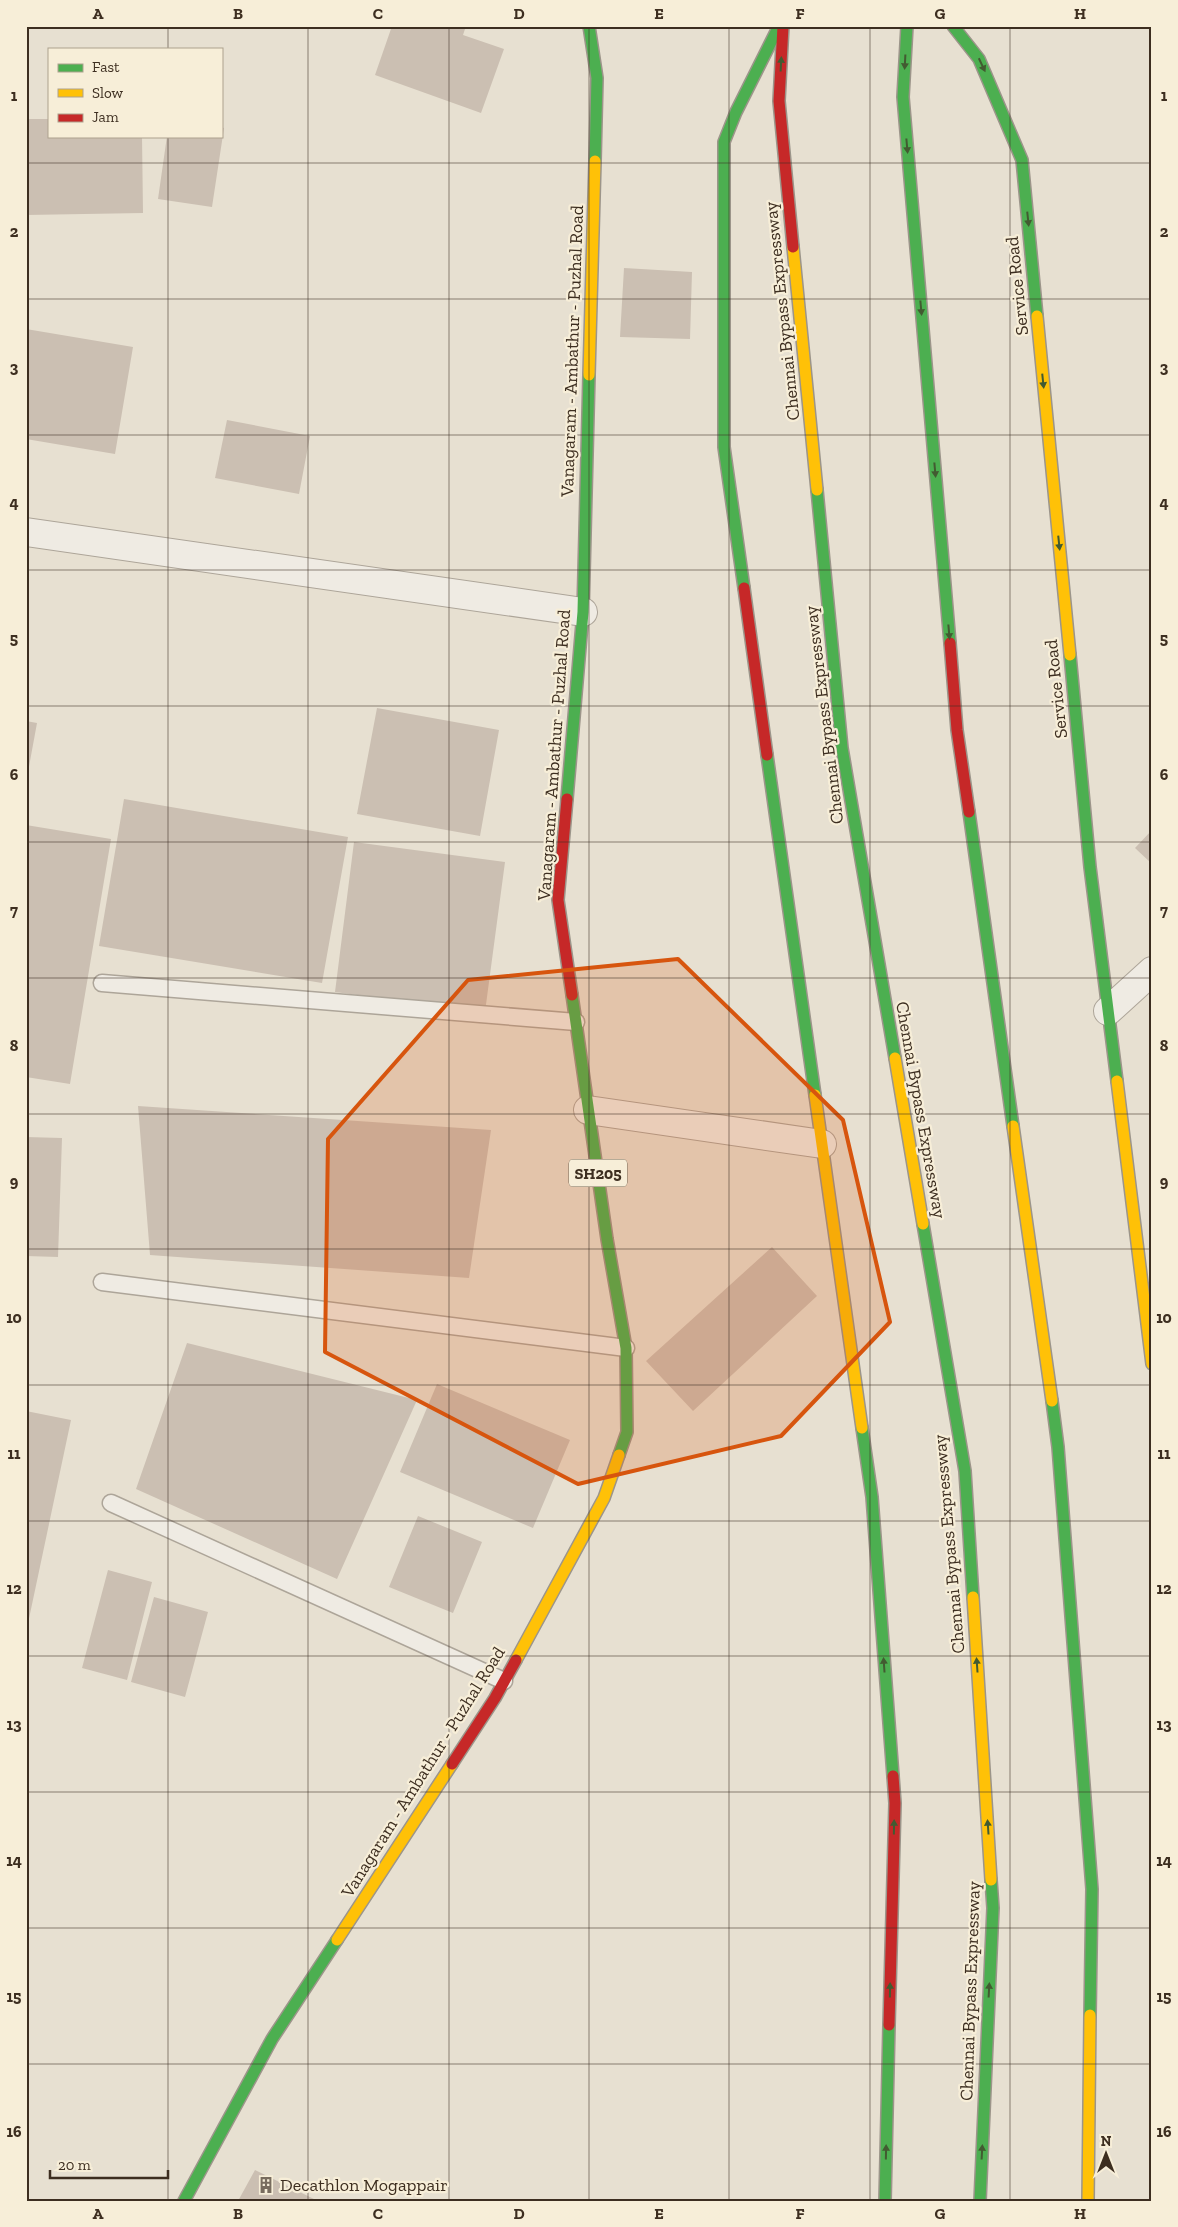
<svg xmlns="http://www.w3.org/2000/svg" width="1178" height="2227" font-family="'Zilla Slab',serif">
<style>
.building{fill:#cbbfb2}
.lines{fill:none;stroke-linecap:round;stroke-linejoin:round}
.lane-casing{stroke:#ada599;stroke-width:19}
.street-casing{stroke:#ada599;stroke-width:30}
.fast-casing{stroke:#9c958a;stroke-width:14}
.slow-casing{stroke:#9c958a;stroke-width:14}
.jam-casing{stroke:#9c958a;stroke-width:14}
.lane{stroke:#efebe3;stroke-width:16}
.street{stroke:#efebe3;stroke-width:28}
.fast{stroke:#4caf50;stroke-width:11}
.slow{stroke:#ffc107;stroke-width:11}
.jam{stroke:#c62828;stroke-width:11}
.oneway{fill:#425b31}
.marked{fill:#d7550e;fill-opacity:0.2;stroke:#d7550e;stroke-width:4;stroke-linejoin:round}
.grid{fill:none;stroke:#3d2e20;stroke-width:1;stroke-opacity:0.55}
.labels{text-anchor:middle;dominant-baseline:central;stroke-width:4.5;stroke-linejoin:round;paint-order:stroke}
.shield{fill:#f7eed8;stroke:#756857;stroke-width:1}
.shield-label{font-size:16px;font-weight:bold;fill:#3d2e20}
.street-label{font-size:18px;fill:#3d2e20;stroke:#f7eed8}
.poi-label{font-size:18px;fill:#3d2e20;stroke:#f7eed8;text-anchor:start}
.neatline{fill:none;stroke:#3d2e20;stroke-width:2}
.grid-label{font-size:16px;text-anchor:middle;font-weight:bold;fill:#3d2e20}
</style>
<rect width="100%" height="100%" fill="#e7e0d1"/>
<path class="building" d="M392,26H466L463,35L504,49L481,113L375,75Z
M26,119H49V136H142L143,213L26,215Z
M221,127L224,128L212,207L158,199L167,136H221Z
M624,268L692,272L690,339L620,337Z
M26,329L133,347L115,454L26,439Z
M227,420L310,436L299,494L215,478Z
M377,708L499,730L480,836L357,814Z
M26,721L37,723L28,772H26Z
M124,799L348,837L322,983L99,946Z
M26,825L111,839L70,1084L26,1077Z
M1152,830V864L1135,848Z
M354,842L505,862L485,1012L335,992Z
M138,1106L491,1130L469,1278L150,1255Z
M26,1137L62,1138L58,1257L26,1256Z
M772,1247L817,1296L693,1411L646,1361Z
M187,1343L417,1400L337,1579L136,1489Z
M437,1384L570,1440L533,1528L400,1472Z
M26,1411L71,1420L27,1628H26Z
M418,1516L482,1542L453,1613L389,1587Z
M108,1570L152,1582L127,1680L82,1668Z
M154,1597L208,1612L185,1697L131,1682Z
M255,2170L318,2201H238Z"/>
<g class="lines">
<g class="lane-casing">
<path id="lane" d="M102,983L576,1022
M102,1282L626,1348
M111,1503L504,1681"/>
</g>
<g class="street-casing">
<path id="street" d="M26,532L583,612
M1108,1011L1152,971
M588,1110L822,1144"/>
</g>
<g class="fast-casing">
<path id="fast" d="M589,26L597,78L595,161
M907,26L903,97L950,643
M953,26L979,59L1022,160L1037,316
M817,490L842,748L895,1058
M744,588L724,447V142L736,112L779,26
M1070,655L1090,867L1117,1081
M767,755L815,1095
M567,799L583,612L589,375
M969,812L1013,1126
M572,995L607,1239L626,1348L627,1432L619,1455
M923,1224L965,1471L973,1597
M1052,1401L1058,1447L1092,1889L1090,2015
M862,1428L872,1497L893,1776
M184,2201L272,2039L337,1940
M885,2201L889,2025
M980,2201L993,1908L991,1880"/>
</g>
<g class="slow-casing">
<path id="slow" d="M793,247L817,490
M1037,316L1070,655
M589,375L595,161
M895,1058L923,1224
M1117,1081L1152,1364
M815,1095L862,1428
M1013,1126L1052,1401
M973,1597L991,1880
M516,1660L604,1498L619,1455
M337,1940L452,1764
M1088,2201L1090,2015"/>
</g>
<g class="jam-casing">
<path id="jam" d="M783,26L779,101L793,247
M744,588L767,755
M950,643L957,730L969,812
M567,799L558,900L572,995
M452,1764L495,1698L516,1660
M889,2025L895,1803L893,1776"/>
</g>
<use href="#lane" class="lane"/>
<use href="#street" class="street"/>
<use href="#fast" class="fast"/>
<use href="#slow" class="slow"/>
<use href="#jam" class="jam"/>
</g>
<defs><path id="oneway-solid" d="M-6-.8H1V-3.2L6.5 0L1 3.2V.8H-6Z" transform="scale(1.25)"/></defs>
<g class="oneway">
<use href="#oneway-solid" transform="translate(905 62) rotate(93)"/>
<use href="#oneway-solid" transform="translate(781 64) rotate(-87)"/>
<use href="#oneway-solid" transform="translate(982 65) rotate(65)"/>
<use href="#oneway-solid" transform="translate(907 146) rotate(85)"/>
<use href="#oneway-solid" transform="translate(1028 219) rotate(84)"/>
<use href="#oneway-solid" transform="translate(921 308) rotate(85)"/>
<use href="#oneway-solid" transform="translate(1043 381) rotate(84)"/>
<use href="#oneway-solid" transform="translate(935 470) rotate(85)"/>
<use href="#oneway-solid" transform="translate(1059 543) rotate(84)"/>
<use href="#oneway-solid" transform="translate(949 632) rotate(85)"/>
<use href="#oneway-solid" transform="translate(884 1665) rotate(-94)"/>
<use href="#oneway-solid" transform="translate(977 1665) rotate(-94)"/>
<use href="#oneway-solid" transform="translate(894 1827) rotate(-89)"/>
<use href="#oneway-solid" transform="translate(988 1827) rotate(-94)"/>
<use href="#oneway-solid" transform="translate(890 1990) rotate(-89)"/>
<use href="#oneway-solid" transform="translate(989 1990) rotate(-87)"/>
<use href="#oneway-solid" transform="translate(886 2152) rotate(-89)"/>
<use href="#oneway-solid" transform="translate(982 2152) rotate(-87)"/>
</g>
<path class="marked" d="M678,959L843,1120L890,1322L781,1436L578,1484L325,1352L328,1139L468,980Z"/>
<path class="grid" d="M168,26V49M308,26V2201M449,26V2201M589,26V2201M729,26V2201M870,26V2201M1010,26V2201M168,136V2201M26,163H1152M26,299H1152M26,435H1152M26,570H1152M26,706H1152M26,842H1152M26,978H1152M26,1114H1152M26,1249H1152M26,1385H1152M26,1521H1152M26,1656H1152M26,1792H1152M26,1928H1152M26,2064H1152"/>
<defs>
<g id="building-bare" transform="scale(1.35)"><path d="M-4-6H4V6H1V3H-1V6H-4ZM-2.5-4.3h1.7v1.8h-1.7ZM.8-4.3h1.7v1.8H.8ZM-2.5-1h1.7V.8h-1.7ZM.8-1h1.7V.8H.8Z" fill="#786c5e" stroke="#f7eed8" stroke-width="2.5" paint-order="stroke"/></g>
</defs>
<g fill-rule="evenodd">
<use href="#building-bare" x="266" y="2185"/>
</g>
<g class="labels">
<rect class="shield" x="569" y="1159.5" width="58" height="27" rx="4"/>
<g class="shield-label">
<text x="598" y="1173">SH205</text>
</g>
<g class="street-label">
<text transform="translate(1017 286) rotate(-96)">Service Road</text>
<text transform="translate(782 311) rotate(-96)">Chennai Bypass Expressway</text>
<text transform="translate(572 351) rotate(-88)">Vanagaram - Ambathur - Puzhal Road</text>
<text transform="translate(1056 689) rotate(-96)">Service Road</text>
<text transform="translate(824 715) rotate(-97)">Chennai Bypass Expressway</text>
<text transform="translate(554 755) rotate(-86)">Vanagaram - Ambathur - Puzhal Road</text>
<text transform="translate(921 1110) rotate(80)">Chennai Bypass Expressway</text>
<text transform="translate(949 1544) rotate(-95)">Chennai Bypass Expressway</text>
<text transform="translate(423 1772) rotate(-58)">Vanagaram - Ambathur - Puzhal Road</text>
<text transform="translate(970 1991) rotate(-88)">Chennai Bypass Expressway</text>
</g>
<g class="poi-label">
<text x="280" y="2185">Decathlon Mogappair</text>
</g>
</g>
<rect width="1178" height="2227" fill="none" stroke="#f7eed8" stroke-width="55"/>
<rect x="48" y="48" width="175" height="90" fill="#f7eed8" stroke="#ada18e"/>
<rect x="58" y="64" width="25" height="8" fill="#4caf50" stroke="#ada18e"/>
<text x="92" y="72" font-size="15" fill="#3d2e20">Fast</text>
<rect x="58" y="89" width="25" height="8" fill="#ffc107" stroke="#ada18e"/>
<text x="92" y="98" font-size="15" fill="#3d2e20">Slow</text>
<rect x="58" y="114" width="25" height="8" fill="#c62828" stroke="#ada18e"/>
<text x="92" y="122" font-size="15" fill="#3d2e20">Jam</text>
<g transform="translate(1106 2154)" stroke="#f7eed8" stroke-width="4" paint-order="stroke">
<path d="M0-4L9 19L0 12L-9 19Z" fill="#3d2e20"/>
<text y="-8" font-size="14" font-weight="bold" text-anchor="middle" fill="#3d2e20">N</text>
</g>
<path d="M50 2170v8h118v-8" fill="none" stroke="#3d2e20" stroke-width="2.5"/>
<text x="58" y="2170" font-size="15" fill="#3d2e20" stroke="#f7eed8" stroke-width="4" paint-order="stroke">20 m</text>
<rect x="28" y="28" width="1122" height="2172" class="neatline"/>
<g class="grid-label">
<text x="98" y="19">A</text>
<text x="238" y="19">B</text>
<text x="378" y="19">C</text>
<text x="519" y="19">D</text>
<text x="659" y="19">E</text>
<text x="800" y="19">F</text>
<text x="940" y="19">G</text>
<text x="1080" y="19">H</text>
<text x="14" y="101">1</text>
<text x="1164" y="101">1</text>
<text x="14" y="237">2</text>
<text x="1164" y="237">2</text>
<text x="14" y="373">3</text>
<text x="1164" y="373">3</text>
<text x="14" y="508">4</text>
<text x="1164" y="508">4</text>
<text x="14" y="644">5</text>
<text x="1164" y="644">5</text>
<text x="14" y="780">6</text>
<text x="1164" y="780">6</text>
<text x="14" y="916">7</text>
<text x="1164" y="916">7</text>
<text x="14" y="1051">8</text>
<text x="1164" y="1051">8</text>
<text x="14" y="1187">9</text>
<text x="1164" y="1187">9</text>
<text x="14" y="1323">10</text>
<text x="1164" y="1323">10</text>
<text x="14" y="1459">11</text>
<text x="1164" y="1459">11</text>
<text x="14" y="1594">12</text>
<text x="1164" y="1594">12</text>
<text x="14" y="1730">13</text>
<text x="1164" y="1730">13</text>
<text x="14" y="1866">14</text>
<text x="1164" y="1866">14</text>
<text x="14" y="2002">15</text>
<text x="1164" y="2002">15</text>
<text x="14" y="2137">16</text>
<text x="1164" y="2137">16</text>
<text x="98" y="2219">A</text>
<text x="238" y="2219">B</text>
<text x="378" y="2219">C</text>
<text x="519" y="2219">D</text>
<text x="659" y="2219">E</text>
<text x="800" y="2219">F</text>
<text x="940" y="2219">G</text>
<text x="1080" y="2219">H</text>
</g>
</svg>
